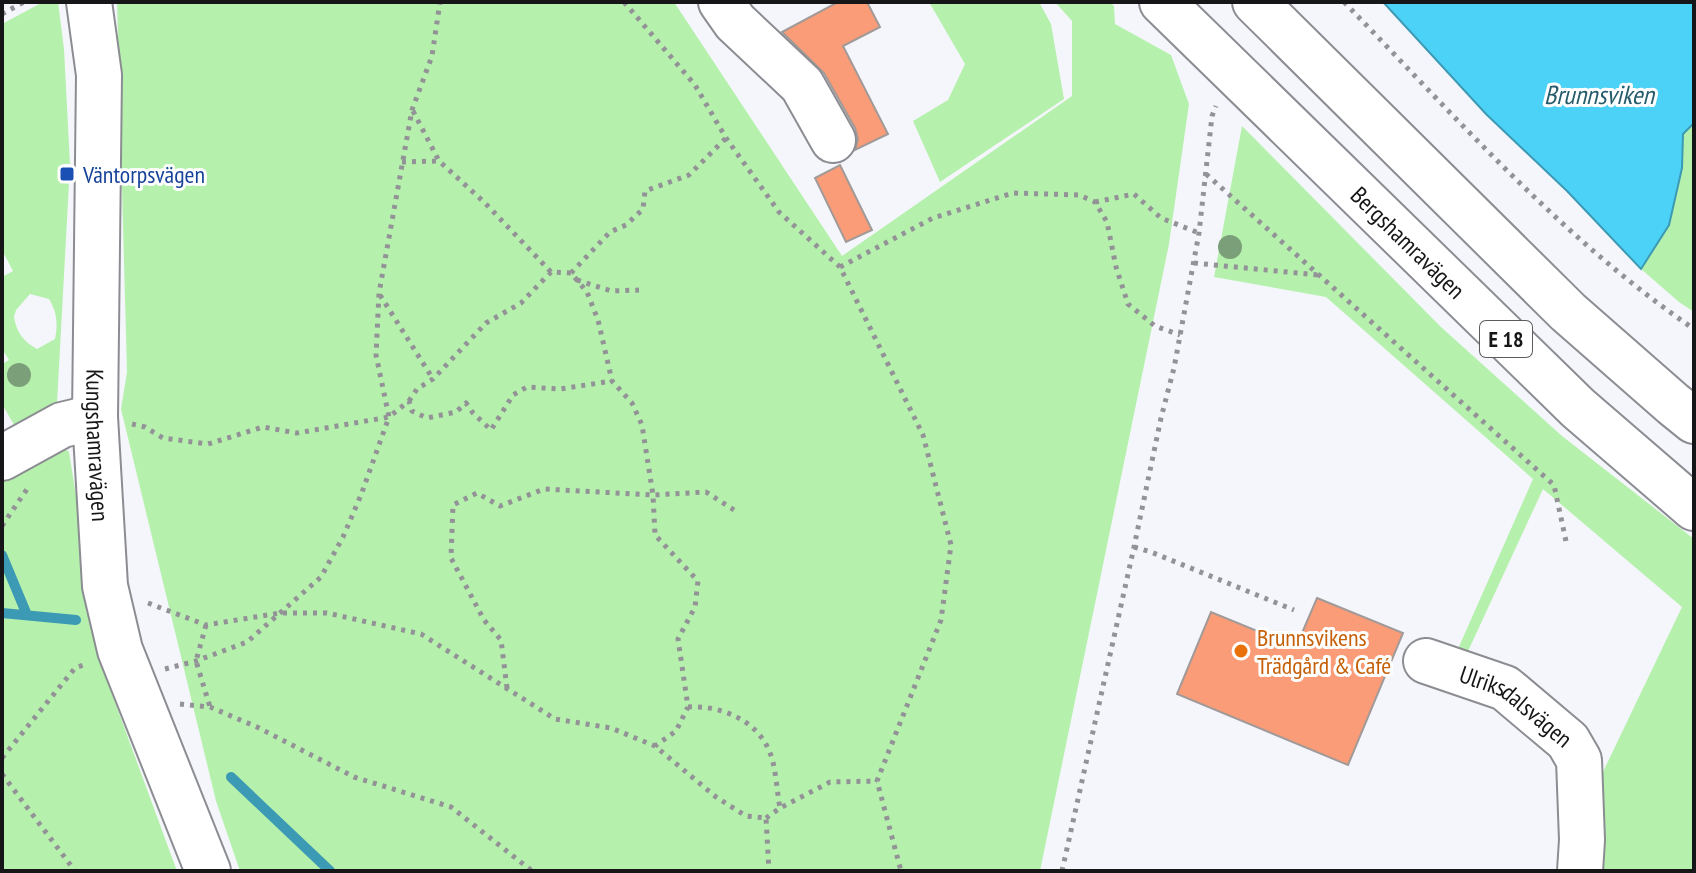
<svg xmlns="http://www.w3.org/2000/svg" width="1696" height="873" font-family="'PT Sans Narrow',sans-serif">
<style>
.green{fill:#b5f1ac;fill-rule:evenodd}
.water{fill:#4dd2f7;stroke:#3c9ab4;stroke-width:2}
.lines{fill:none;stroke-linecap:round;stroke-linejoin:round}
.stream{stroke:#3c9ab4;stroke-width:10}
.building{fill:#fa9c77;stroke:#a19a98;stroke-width:2}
.minor-casing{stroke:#8c8d93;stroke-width:48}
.highway-casing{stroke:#8c8d93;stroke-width:48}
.path{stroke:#939397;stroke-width:5;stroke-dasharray:4 6;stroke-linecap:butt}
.minor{stroke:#fff;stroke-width:44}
.highway{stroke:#fff;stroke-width:44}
.tree{fill:#7ba079}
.transit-dot{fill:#1a4fb4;stroke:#fff;stroke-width:3}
.food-dot{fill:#e8710a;stroke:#fff;stroke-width:3}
.labels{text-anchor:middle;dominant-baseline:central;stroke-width:6;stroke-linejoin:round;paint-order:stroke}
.shield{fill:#fff;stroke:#5c5c5d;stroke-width:2}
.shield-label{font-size:22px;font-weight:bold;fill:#161618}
.transit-label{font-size:24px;fill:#164399;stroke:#fff;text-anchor:start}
.street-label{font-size:24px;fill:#161618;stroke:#fff}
.food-label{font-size:24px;fill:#c56008;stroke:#fff;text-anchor:start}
.water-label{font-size:26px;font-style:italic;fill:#275c6c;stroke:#fff}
</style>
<rect width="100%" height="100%" fill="#f5f6fc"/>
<path class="green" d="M43,2H58L64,49L70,164H62L61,182L69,183L57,404L17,430L2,404V364L9,360L2,349V277L13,271L2,250V24ZM30,294L49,299C57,312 58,324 55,339L37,349C23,341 17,333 14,317L16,310Z
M117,2H674L842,256L1072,96V21L1055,2H1110L1114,6L1115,24L1171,55L1189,104L1169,244L1040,871H240L216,801L121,409L127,372Z
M929,2H1039L1051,24L1064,99L940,182L913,121L948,100L965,64Z
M1694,123V312L1679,302L1641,269L1669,225L1682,168L1683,134Z
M1242,126L1441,327L1562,436L1694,539V871H1590L1601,776L1682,607L1543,489L1463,662L1454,658L1533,479L1326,297L1214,277Z
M62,446L69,452L105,675L177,871H2V473Z"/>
<path class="water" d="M1383,2H1694V123L1683,134L1682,168L1669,225L1641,269L1567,191L1486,114Z"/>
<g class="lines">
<path class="stream" d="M2,555L27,615
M2,613L76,620
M231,777L330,871"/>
</g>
<path class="building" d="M838,2H867L880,27L843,46L888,134L855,150L858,139L855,128L824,73L782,32Z
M840,165L872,230L846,242L815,178Z
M1317,598L1403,633L1348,765L1177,694L1211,612L1296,647Z"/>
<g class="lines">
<g class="minor-casing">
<g id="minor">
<path id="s1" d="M89,2L99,75L95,417L105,586L120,650L208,871"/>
<path d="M721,2L735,22L802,85L833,140"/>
<path d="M2,458L62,425L95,417"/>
<path id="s2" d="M1426,661L1505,688L1568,741L1579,760L1582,840L1580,871"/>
</g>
</g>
<g class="highway-casing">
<g id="highway">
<path id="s3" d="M1162,2L1578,408L1694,508"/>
<path d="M1255,2L1568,312L1673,404L1694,421"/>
</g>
</g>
<path class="path" d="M624,2L695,85L726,138L779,212L840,267L923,435L951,545L941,620L877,781L901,871
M1344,2C1455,116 1562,239 1694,329
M2,14L24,2
M413,111L439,161L485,203L551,272L571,273L587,292L598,320L612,381L632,403L642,425L653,495L655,535L698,581L695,607L678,639L688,707L676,731L655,746
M402,162L439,161
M1206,174L1554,485L1567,546
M1095,202L1134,194L1161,218L1199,233
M1194,263L1318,275
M840,267L933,218L1013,193L1079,195L1095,202L1107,222L1116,267L1128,304L1155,326L1180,335
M571,273L610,232L626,225L643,209L645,191L689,175L726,138
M577,280L611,291L639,290
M380,295L433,379
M409,401L417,389L433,379L486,323L521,303L551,272
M132,424L145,427L163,438L208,444L263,427L297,433L389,417L409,401L412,411L427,418L456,412L466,403L473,413L491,430L513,395L527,387L560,389L612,381
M2,526L27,489
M1134,547L1151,552L1294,610
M148,603L206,625L280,613H327L421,634L555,719L611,728L655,746L716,797L746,816L766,818L769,871
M206,625L196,661L210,707
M165,669L196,661L247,642L321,577L343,537L361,495L389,417L376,355L379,293L412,110L432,56L440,2
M507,688L501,640L484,620L451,558L453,505L477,493L500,506L544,489L653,495L706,492L734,510
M180,704L210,707L257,727L354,777L451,807L532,871
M688,707C720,705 758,720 770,753C776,767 777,793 780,808
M2,758L75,668L86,664
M2,774L75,871
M766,818L780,808L830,782L877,781
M1062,871L1134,547L1161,418L1174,368L1199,233L1212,116L1216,106"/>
<use href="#minor" class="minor"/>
<use href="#highway" class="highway"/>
</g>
<g class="tree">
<circle cx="1230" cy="247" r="12"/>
<circle cx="19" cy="375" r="12"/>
</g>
<rect class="transit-dot" x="59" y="166" width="16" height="16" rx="4"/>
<circle class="food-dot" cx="1241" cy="651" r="8"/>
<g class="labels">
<rect class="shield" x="1480" y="321" width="52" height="36" rx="6"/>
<g class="shield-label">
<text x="1506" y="339">E 18</text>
</g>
<g class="transit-label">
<text x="83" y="174">Väntorpsvägen</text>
</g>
<g class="street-label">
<text stroke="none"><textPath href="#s3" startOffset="344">Bergshamravägen</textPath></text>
<text stroke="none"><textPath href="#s1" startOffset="444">Kungshamravägen</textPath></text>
<text stroke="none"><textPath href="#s2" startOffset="102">Ulriksdalsvägen</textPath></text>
</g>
<g class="food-label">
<text x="1257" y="637">Brunnsvikens<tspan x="1257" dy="28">Trädgård &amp; Café</tspan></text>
</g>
<g class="water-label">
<text x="1599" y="94">Brunnsviken</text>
</g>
</g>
<rect width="1696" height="873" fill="none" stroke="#161618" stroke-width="8"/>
</svg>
